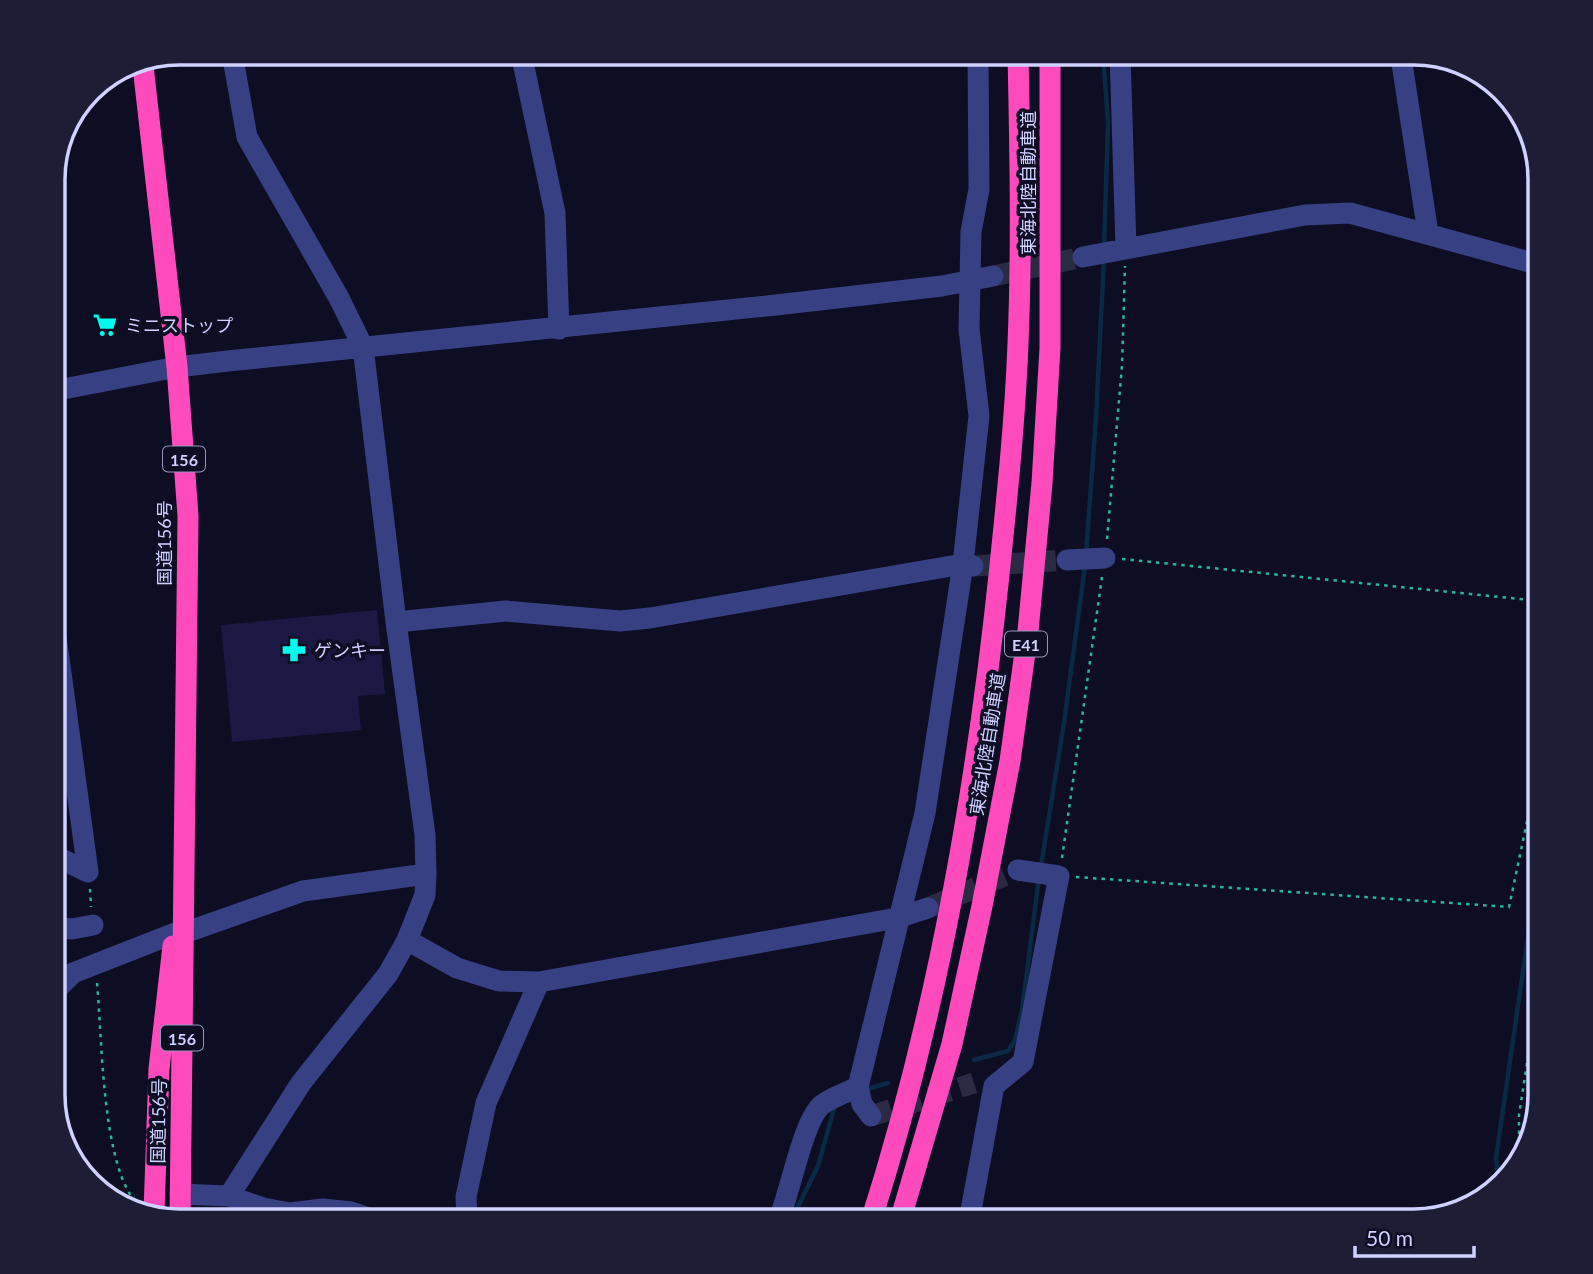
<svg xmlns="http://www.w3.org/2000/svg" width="1593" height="1274" font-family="Lato,'Noto Sans JP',sans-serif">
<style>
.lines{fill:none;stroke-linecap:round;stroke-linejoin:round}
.stream{stroke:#0a2945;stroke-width:4.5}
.building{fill:#1b1944}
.minor-tunnel{stroke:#2a2a44;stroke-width:21;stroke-dasharray:21 10;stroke-linecap:butt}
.path{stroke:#2bb698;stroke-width:2.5;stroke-dasharray:3.5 5;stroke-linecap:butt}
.minor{stroke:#374083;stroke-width:21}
.highway{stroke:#ff4abe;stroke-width:21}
.labels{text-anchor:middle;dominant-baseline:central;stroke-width:7;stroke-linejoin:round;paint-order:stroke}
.shield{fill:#0d0d23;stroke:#9596bd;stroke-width:2}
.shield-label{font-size:16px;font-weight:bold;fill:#cfd1ff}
.street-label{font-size:18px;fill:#cfd1ff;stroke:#0d0d23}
.poi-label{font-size:18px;fill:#cfd1ff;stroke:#0d0d23;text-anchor:start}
.rim{fill:none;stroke:#cfd1ff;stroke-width:3.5}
</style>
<rect width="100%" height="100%" fill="#0d0d23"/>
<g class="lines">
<path class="stream" d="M1103,53L1108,123L1104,246
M1086,554L1096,418L1104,259
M1041,866L1064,723L1085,566
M974,1060L1008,1051L1015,1040L1022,1010L1039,878
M864,1090L888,1083
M1499,1186L1496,1158L1531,916L1540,868
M791,1221L818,1166L835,1105"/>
</g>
<path class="building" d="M377,610L385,694L358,696L361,730L232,742L221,625Z"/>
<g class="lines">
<path class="minor-tunnel" d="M993,276L1083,257
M973,566L1067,560
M928,908L1018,870
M871,1116L974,1083"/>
<path class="path" d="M1107,539L1122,366L1125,266
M1122,559L1540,601
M1062,858L1102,577
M1076,877L1509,907L1540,760
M90,889L91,907
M97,983C102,1039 102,1151 131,1196H135
M1519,1151V1115L1540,979"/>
<path class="minor" d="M521,53L555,213L559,329
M1120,53L1126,248
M1401,57L1428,233
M1083,257L1305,215L1350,213L1540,265
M53,391L177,367L228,361L776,305L942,286L993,276
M1067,560L1105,558
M53,614L88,872
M396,622L506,611L620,621L650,618L963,564L973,566
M53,855L88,872
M53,927L72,929L93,925
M184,933L303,891L426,874
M407,940L457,968L499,981L539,982L897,918L928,908
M53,993L73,973L175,933
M871,1116L862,1104L858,1087L925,813L963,564L979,416L969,329L971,232L979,189L978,53
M180,1194L229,1196L263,1208L290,1213L323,1209L351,1212L377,1221
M229,1196L301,1083L388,974L407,940L425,895L426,874L425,835L396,622L363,347L339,298L247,137L232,53
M467,1221L466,1197L486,1103L539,982
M778,1221C790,1195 803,1118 823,1104C833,1097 847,1092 858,1087
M969,1221L994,1086L1023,1062L1059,876L1018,870"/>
<path class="highway" d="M143,66L177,367L188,516L180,1221
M154,1212L159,1069L173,946
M871,1221C938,1011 976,794 999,575C1007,498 1015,421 1018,344C1022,247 1020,150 1018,53
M900,1221L952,1044L982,906L1010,761L1028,631L1042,483L1050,348V53"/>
</g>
<defs>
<g id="supermarket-bare" transform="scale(1.89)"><path d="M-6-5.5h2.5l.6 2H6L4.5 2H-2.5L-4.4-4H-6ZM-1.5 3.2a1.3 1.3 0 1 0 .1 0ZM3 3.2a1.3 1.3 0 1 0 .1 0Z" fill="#00faeb" stroke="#0d0d23" stroke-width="2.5" paint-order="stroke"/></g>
<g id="pharmacy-bare" transform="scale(1.89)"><path d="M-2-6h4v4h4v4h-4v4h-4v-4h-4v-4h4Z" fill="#00faeb" stroke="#0d0d23" stroke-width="2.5" paint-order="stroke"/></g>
</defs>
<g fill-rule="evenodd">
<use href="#supermarket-bare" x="105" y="325"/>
<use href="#pharmacy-bare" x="294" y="650"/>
</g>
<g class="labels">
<g class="shield">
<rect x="163" y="446.5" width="42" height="25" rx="5"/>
<rect x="1005" y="631.5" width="42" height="25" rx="5"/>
<rect x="161" y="1025.5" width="42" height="25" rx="5"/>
</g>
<g class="shield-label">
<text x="184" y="459">156</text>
<text x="1026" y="644">E41</text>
<text x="182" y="1038">156</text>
</g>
<g class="street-label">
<text transform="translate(1028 183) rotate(-90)">東海北陸自動車道</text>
<text transform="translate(164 543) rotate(-90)">国道156号</text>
<text transform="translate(987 744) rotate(-81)">東海北陸自動車道</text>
<text transform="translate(158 1121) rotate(-89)">国道156号</text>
</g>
<g class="poi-label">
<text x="125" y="325">ミニストップ</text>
<text x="314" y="650">ゲンキー</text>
</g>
</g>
<path d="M0 0H1593V1274H0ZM179 65H1414A114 114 0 0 1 1528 179V1095A114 114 0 0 1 1414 1209H179A114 114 0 0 1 65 1095V179A114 114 0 0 1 179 65Z" fill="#1d1d35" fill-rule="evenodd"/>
<path class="rim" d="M179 65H1414A114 114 0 0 1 1528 179V1095A114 114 0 0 1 1414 1209H179A114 114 0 0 1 65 1095V179A114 114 0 0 1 179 65Z"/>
<path d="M1355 1246v10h119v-10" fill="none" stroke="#cfd1ff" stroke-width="3.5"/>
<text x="1366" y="1246" font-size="21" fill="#cfd1ff" stroke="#0d0d23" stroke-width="5" paint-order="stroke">50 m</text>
</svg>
